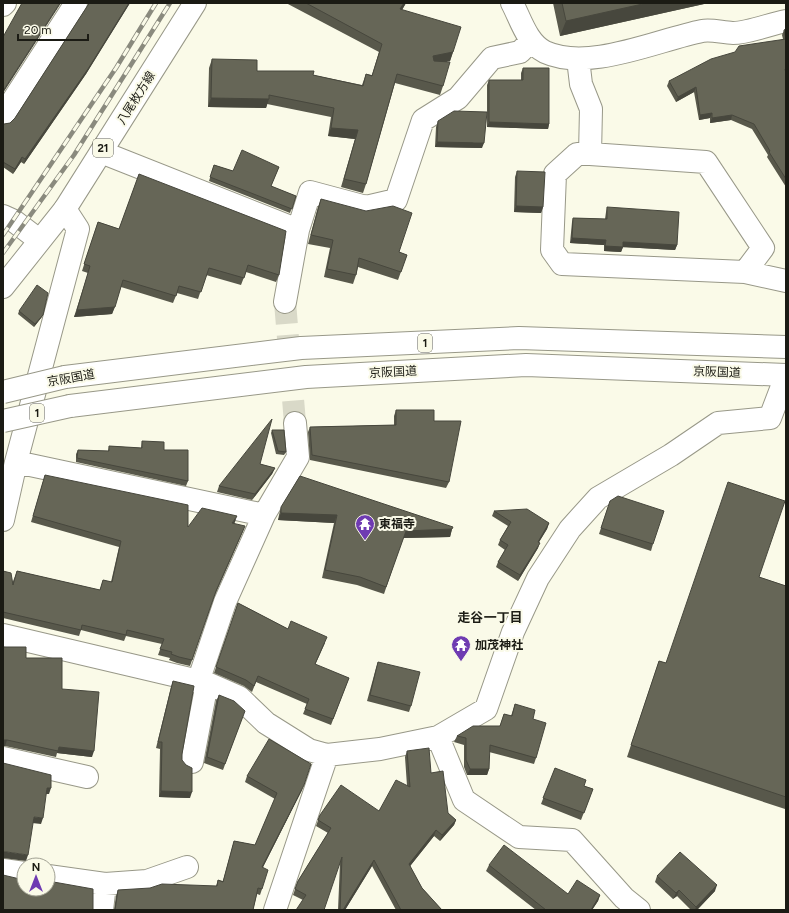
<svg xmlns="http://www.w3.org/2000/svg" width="789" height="913" font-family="Figtree,'Noto Sans JP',sans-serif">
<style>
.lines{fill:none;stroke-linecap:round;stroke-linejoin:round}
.minor-tunnel{stroke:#d9d9c8;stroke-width:22;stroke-dasharray:22 11;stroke-linecap:butt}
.minor-casing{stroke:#989888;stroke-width:24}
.major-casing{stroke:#989888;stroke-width:24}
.highway-casing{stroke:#989888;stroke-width:24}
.minor{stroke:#fff;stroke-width:22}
.major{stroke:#fff;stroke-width:22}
.highway{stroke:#fff;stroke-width:22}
.rail-casing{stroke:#8a8a7e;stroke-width:4.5}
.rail{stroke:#fafae8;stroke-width:3;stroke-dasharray:9;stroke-linecap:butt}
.highway-bridge-casing{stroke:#989888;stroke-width:24;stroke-linecap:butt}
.highway-bridge{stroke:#fff;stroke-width:22}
.wall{fill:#58584b}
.shaded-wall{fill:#47473d}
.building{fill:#666657;stroke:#47473d}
.labels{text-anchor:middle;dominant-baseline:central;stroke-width:4;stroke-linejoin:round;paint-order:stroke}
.shield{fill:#fafae8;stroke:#5e5e54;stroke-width:1}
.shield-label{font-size:11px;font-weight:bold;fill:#1b1b14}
.street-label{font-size:12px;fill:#1b1b14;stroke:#fafae8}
.poi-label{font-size:12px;font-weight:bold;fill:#1b1b14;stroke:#fafae8;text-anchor:start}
.neighbourhood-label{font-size:13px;font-weight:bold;fill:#1b1b14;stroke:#fafae8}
</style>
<rect width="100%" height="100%" fill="#fafae8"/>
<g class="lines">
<path class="minor-tunnel" d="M285,302L295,423"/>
<g class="minor-casing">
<path id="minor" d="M512,3C521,20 527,43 545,52C589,72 657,40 702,31C712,29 723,33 733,33C748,33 770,24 786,21
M3,5L5,3
M578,59L581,84L591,109L590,154H577L555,174L552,250L562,264L745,272L763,248L706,162L590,154
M3,116L76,3
M101,152L298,230L285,302
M3,216L14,221L39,240
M298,230L310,192L366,207L396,200L423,120L458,98L492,58L520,52L531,41
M745,272L786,281
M16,462L264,515
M3,520L16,462L78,229L65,209
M3,635L207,683L239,697L266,723L309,750L327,755L380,749L438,737L486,709L513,632L538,578L570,529L598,498L671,455L718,423L770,418L786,376
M198,682L225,602L264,515L298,457L295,423
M438,737L464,800L519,837L572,840L624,898L639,910
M3,758L87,777
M192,762L207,683
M3,870L24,873
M48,876L105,884L147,881L187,867
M102,910L105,884
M275,910L327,755"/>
</g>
<g class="major-casing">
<path id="major" d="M3,287L65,209L195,3"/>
</g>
<g class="highway-casing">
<path id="highway" d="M65,377L301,348L519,338L786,347
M70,406L306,377L526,365L786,375"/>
</g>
<use href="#minor" class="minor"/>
<use href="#major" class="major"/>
<use href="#highway" class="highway"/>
<g class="rail-casing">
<path id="rail" d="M3,235L116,68L156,3
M3,253L74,155L170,3"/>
</g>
<use href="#rail" class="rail"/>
<g class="highway-bridge-casing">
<path id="highway-bridge" d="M3,392L65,377
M3,421L70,406"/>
</g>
<use href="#highway-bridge" class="highway-bridge"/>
</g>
<path class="wall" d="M88,3H130L86,74L24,164L21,162L13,174L3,167V123L4,124L10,123L15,118L88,6Z
M286,3H406L402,10L453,52L450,61H447L443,86L440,95L395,83L366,184L363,193L341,187L355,139L328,136L331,117L267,104L266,108L208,107L209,68L212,59L257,71L313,75L362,85L366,74L372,75L379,52Z
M553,3H705L704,4L560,36Z
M786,29V187L767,157L768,155L752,129L731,120L710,123V118L699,120L694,92L676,102L667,86L669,81L783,39L782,35L784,30Z
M523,68L549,124L548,129L487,127V85L489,80H521V73Z
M438,121L482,148L435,147L436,127Z
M214,165L233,171L279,167L271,186L296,196L290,213L209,181Z
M517,171L543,207L541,213L514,212L515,177Z
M139,174L279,275L276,282L246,272L241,285L206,275L198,299L177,293L173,303L121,287L112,314L74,317L88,273L82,271L98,222L119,229Z
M321,199L399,252L407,255L398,280L358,267L356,275L353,284L324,277L330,248L308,244L318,207Z
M607,207L677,245L675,250L623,247L621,252L604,251V245L570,243L572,222L573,218L605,219L606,212Z
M19,311L43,315L41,318L34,327L18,314Z
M396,410L434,421L449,482L446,488L310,460L308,432L310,427L394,425V416Z
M272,430L286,452L284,455L276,454L271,433Z
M142,441L164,450L188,481L186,486L76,462V454L78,450L108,451L109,446L141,448Z
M260,464L275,468L272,474L252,500L217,492L219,486Z
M45,475L188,527L235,522L234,523L243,531L214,596L190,666L177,663L169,660L170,658L158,655L162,644L126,636L124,641L81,630L79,636L3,618V571L12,584L17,571L100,590L103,580L111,582L119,547L31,522Z
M281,507L452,529L450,537L403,538L384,594L357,585L322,578L334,523L278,520L279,515Z
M608,507L653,544L651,551L599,534Z
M494,511L549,523L547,529L539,542L538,548L518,581L496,567L498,562L505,550L498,545L500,540L508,526L492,516Z
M759,577L786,586V807L785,809L627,757L659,661L666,663Z
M238,603L288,629L325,643L315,665L349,678L331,725L303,714L307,704L256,682L252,692L244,686L214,673Z
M3,647L26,658L62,689L92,757L57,753L56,757L5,746H3Z
M378,662L411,706L409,712L367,701L376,668Z
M173,681L182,760L190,798L159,797L160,749L156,748L171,687Z
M219,695L242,718L223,770L204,763L216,701Z
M515,704L533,719L536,758L534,764L489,752V769L487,775H467L464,767V745L454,742L457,736L500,726L504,714L511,716Z
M407,751L431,773L448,813L456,820L454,825L440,841L434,836L410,866L422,888L442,910H396L372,866L345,910H338L340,863L303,900L293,895L298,881L328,833L316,826L320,815L379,811L407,786L405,757Z
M555,768L584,786L593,789L581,820L541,804Z
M247,776L302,790L263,867L262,889L260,895L257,894L253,910H114L116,896L118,890L216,886L218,880L223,881L234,841L255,845L275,799L245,782Z
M489,865L568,894L600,895L598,901L592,910H536L486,871Z
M657,876L715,891L697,910H691L677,896L673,899L655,882Z"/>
<path class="shaded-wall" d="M60,3H61L3,93V91Z
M129,3H130L86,74L24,164L25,159Z
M404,3H406L397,18L400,9Z
M647,3H705L704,4L560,36L566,21Z
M453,52L450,61L430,65L433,56Z
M696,87L694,92L676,102L678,97Z
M211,98L269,99L266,108L208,107Z
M712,113L710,118L699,120L700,115Z
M732,115L731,120L710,123L712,118Z
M489,122L549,124L548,129L487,127Z
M331,128L358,130L355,139L328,136Z
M437,142L484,143L482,148L435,147Z
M22,157L21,162L13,174L15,169Z
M516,206L543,207L541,213L514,212Z
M572,238L606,240L604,245L570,243Z
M623,242L677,245L675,250L622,247Z
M605,246L623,247L621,252L604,251Z
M115,307L112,314L74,317L77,310Z
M43,315L41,318L34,327L35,324Z
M275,468L272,474L252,500L255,494Z
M281,513L337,515L334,523L278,520Z
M237,516L235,522L230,529L232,523Z
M549,523L547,529L536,547L538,542Z
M245,526L243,531L214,597L216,591Z
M452,529L450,537L403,538L406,531Z
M540,543L538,548L518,581L520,575Z
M3,740H7L5,746H3Z
M59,747L94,751L92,757L57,753Z
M470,769H489L487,775H467Z
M304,785L302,790L260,873L262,867Z
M47,788H51L49,794H45Z
M161,791L192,792L190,798L159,797Z
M34,817L43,818L41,824L32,823Z
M456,820L454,825L440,841L442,835Z
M436,830L434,836L407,870L409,864Z
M3,852H7L28,855L26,861L3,858Z
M374,860L372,866L345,910H343Z
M717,885L715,891L697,910H695L696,907Z
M679,890L677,896L673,899L676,893Z
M600,895L598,901L592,910H591Z"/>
<path class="building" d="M22,3H60L3,91V37Z
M89,3H129L88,69L25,159L22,157L15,169L3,162V123L4,124L10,123L15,118L88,5Z
M306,3H404L400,9L461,27L453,52L433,56L434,61L450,62L443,86L397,74L366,184L344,179L358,130L331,128L334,108L269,95V99L211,98L212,59L257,60V71H314L313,75L363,86L366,74L372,76L382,44Z
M562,3H647L566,21Z
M786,29V68L785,69L786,73V179L769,152L770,151L754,124L732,115L712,118V113L700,115L696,87L678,97L669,81L711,59L735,52L739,46L786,39L784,30Z
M523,68H549V124L489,122V80H523Z
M454,111L487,112L484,143L437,142L438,121Z
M242,150L279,167L271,186L296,196L292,209L210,177L214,165L233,171Z
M517,171L545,172L543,207L516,206Z
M139,174L286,231L279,275L248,265L244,278L209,268L201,292L179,286L176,296L123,280L115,307L77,310L90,266L84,264L98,222L119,229Z
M321,199L366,211L393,206L412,213L399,252L407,255L401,272L359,258L356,275L327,269L333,240L311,235Z
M607,207L679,212L677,245L623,242V247L605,246L606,240L572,238L573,218L607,219Z
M37,285L48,293L43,315L35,324L19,311Z
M396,410H434V421H461L449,482L312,455L310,427L396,425Z
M272,419L260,464L275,468L255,494L219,486Z
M272,430H284L286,452L278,451Z
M142,441L164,442V450H188V481L77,458L78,450L109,451V446L142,448Z
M45,475L188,505V527L202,508L237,516L232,523L245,526L216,591L192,660L179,657L171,654L172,652L160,649L164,639L127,630L126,635L82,625L81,630L3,612V571L11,573L13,585L17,571L100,590L103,580L112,582L121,541L33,516Z
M300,476L453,527L452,529L406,531L386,587L360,577L325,570L337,515L281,513V507Z
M728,482L785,501L759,577L786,586V797L631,745L659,661L666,663Z
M618,496L664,511L653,544L601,528L610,501Z
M527,509L549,523L538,542L540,543L520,575L498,562L508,545L500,540L511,522L494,511Z
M238,603L288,629L291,621L327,637L315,664L349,678L333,719L305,709L309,699L258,676L254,686L246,680L216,667Z
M3,647H26V658H62V689L99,692L94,751L59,747L58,751L7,740H3Z
M378,662L420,672L411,706L370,695Z
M173,681L194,686L182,754V760L186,765L192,768V792L161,791L162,742H158Z
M219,695L234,701L245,711L225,764L207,757Z
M515,704L535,710L533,719L546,723L536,758L490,745L489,769H470L466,760V738L457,736L473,726H500L504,714L512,716Z
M269,739L311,764L304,785L262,867L268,870L262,889L258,888L253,910H115L118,890L150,888L162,884L217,886L218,880L223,882L234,841L255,845L277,793L247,776Z
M429,748L431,773L443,771L448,813L456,820L442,835L436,830L409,864L422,888L442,910H401L374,860L343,910H340L342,857L324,910H296L306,895L295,889L298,881L331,828L318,820L320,815L341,785L379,811L396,780L410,787L407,751Z
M3,763L51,775V788H47L43,818L34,817L28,855L7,852H3Z
M555,768L586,780L584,786L593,789L584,813L543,798Z
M504,845L568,894L577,880L600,895L591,910H546L489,865Z
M680,852L717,885L696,907L679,890L676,893L657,876Z
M3,875L24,880V889H48V881L93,889V910H3Z"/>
<defs>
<g id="temple-pin" transform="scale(1)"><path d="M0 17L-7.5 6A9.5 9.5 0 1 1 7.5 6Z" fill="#6f3bb2" stroke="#fafae8"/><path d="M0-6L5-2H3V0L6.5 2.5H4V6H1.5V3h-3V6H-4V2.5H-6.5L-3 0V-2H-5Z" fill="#fff"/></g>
</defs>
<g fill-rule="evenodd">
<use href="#temple-pin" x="365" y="524"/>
<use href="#temple-pin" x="461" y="645"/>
</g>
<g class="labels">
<g class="shield">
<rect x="93" y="139" width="20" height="18" rx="3"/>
<rect x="418" y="334" width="14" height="18" rx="3"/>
<rect x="30" y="404" width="14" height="18" rx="3"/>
</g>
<g class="shield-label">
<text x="103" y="148">21</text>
<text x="425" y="343">1</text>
<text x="37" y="413">1</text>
</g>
<g class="street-label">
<text transform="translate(136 98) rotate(-58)">八尾枚方線</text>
<text transform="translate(393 372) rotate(-3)">京阪国道</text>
<text transform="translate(717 372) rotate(2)">京阪国道</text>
<text transform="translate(71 378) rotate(-10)">京阪国道</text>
</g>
<g class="poi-label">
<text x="379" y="524">東福寺</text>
<text x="475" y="645">加茂神社</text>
</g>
<g class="neighbourhood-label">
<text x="490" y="617">走谷一丁目</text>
</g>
</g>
<rect width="789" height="913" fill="none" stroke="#1b1b14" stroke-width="8"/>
<g transform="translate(36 877)"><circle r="19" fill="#fafae8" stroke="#a1a193"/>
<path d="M0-3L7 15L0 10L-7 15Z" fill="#6f3bb2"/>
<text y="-6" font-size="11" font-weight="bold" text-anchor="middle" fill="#1b1b14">N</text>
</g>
<path d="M18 34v6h70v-6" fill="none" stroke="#1b1b14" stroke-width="2"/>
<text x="24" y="34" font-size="12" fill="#1b1b14" stroke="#fafae8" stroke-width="3" paint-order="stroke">20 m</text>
</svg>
